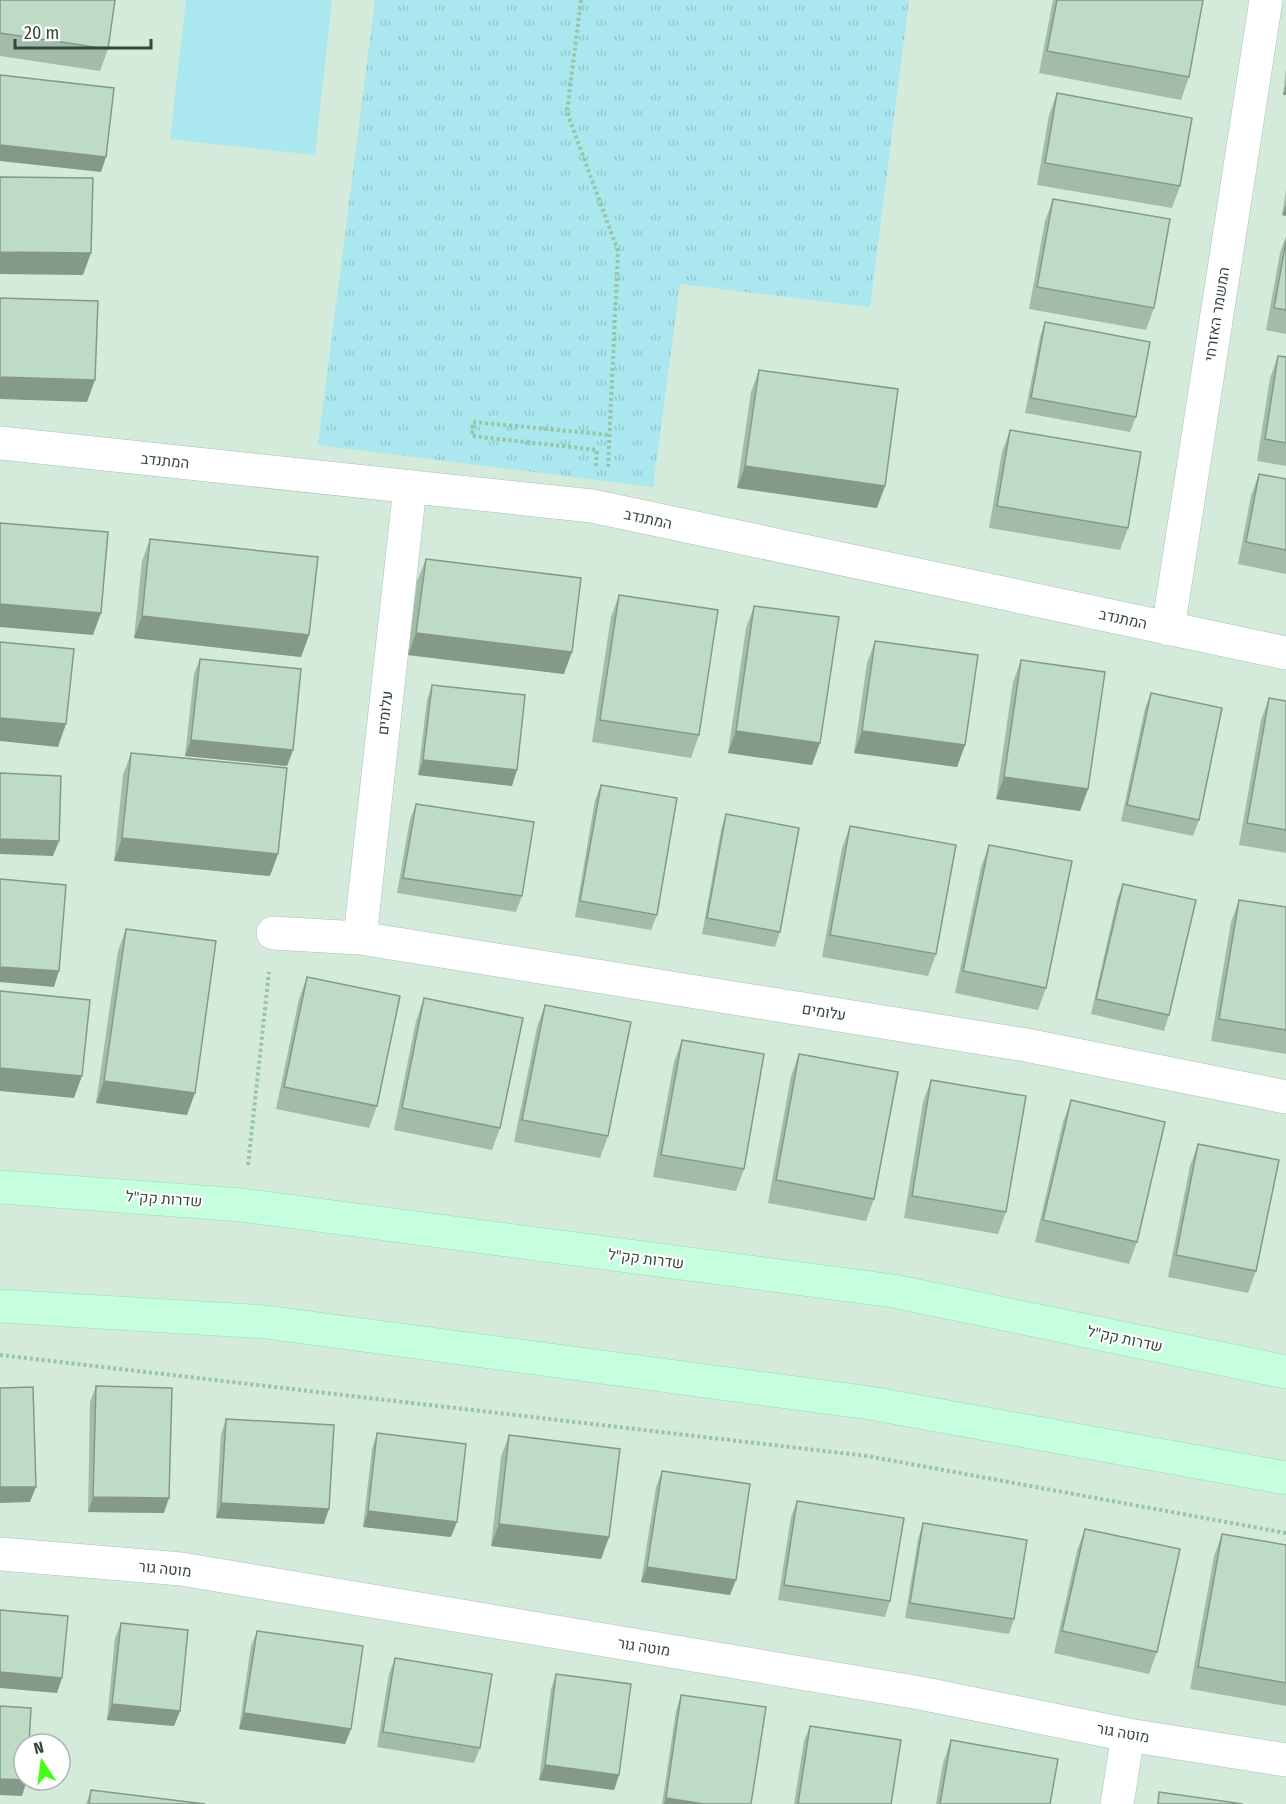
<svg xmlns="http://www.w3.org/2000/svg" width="1286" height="1804" font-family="'Fira Sans Condensed',Heebo,sans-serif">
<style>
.residential{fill:#d4eadb;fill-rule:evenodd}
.park{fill:url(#park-tufts)}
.pitch{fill:#aae7ee}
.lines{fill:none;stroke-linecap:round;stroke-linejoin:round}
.street-casing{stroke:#a8c2b0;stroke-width:34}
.secondary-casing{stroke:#93deb0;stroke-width:34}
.path{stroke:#97c5a5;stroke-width:4;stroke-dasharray:3 3;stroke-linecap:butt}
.street{stroke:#fff;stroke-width:33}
.secondary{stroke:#c6ffdd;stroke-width:33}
.wall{fill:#a3bca9}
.shaded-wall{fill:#84998a}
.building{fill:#bddbc5;stroke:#84998a;stroke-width:1.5}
.labels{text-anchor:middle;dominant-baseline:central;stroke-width:4.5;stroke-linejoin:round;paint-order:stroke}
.street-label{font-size:15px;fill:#34493a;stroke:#fff}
</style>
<defs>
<pattern id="park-tufts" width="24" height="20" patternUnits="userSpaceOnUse" patternTransform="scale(1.5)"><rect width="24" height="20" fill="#aae7ee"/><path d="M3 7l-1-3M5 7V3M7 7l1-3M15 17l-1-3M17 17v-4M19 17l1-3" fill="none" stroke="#93c8cd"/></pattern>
</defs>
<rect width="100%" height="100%" fill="#e6f5eb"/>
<path class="residential" d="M0,0H1286V1804H0ZM24,1744H60V1780H24Z"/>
<path class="park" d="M375,0H909L870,307L680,284L653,487L318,445Z"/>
<path class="pitch" d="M186,0H332L315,155L170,139Z"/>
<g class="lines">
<g class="street-casing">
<path id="street" d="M0,443L592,506L1286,653
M410,487L360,938L1026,1045L1286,1097
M1168,629L1266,0
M273,933L360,938
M0,1554L181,1569L920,1693L1128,1735L1286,1760
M1117,1804L1128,1735"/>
</g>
<g class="secondary-casing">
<path id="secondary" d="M0,1187L242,1205L893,1291L1286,1372
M0,1306L266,1322L870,1403L1286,1478"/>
</g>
<path class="path" d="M581,0L567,112L618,251L608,467
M596,466L597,450L472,436L473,422L610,435
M248,1165L269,972
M0,1355L867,1456L1286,1533"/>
<use href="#street" class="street"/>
<use href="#secondary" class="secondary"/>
</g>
<path class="wall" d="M0,0L108,49L100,71L0,56Z
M1053,0H1203L1189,77L1181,100L1039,73Z
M1286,69V95H1283Z
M1057,93L1180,186L1172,208L1037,185L1049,115Z
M1286,190V216L1282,215Z
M1053,199L1154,308L1146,330L1029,309L1045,221Z
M1286,236V334L1266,330L1280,253Z
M1045,322L1136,417L1130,432L1025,413L1040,337Z
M1278,356L1286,357V466L1257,461L1270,378Z
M759,370L877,508L737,488L751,392Z
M1010,430L1128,528L1120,550L989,528L1002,452Z
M1259,474L1286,479V574L1238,564L1251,496Z
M150,539L309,635L301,657L134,638L142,561Z
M426,559L564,674L408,655L417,581Z
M619,595L699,735L691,758L592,742L611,617Z
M754,606L812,765L728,753L746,628Z
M875,641L965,745L957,767L854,753L867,663Z
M200,659L293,750L287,766L185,756L194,674Z
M1021,660L1088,789L1080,811L996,799L1013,682Z
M432,685L512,786L418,775L427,700Z
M1151,693L1199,820L1193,836L1121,821L1145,708Z
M1269,698L1286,701V853L1239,845L1261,720Z
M131,753L270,876L114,861L123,775Z
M601,785L657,915L651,930L575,917L595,800Z
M416,804L522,896L516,912L397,893L410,819Z
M726,814L780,932L775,947L702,934L721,830Z
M850,826L936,954L928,976L822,957L842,848Z
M989,845L1046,988L1038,1010L955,993L981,867Z
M1123,884L1169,1015L1164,1031L1091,1014L1117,899Z
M1239,900L1286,907V1054L1211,1041L1231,922Z
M126,929L187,1115L96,1103L118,951Z
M307,977L377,1106L369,1128L276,1109L299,999Z
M424,998L500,1128L492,1150L394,1130L416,1021Z
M545,1005L608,1136L600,1158L514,1142L537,1027Z
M682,1040L744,1169L736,1191L653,1177L674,1062Z
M799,1054L874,1199L866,1221L768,1203L791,1076Z
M931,1080L1006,1212L998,1234L904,1218L923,1102Z
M1071,1100L1137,1242L1129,1264L1035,1242L1063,1122Z
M1198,1144L1256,1271L1248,1293L1168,1277L1190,1166Z
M96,1386L164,1513L88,1512L90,1402Z
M226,1419L324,1524L216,1518L221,1434Z
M377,1433L451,1537L363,1527L372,1449Z
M509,1435L609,1537L601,1559L491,1546L501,1457Z
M662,1471L730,1595L641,1582L656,1487Z
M797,1501L890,1601L885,1617L778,1600L791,1517Z
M923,1523L1014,1619L1009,1634L905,1618L918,1539Z
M1085,1529L1157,1652L1149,1674L1054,1653L1077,1551Z
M1222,1534L1286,1545V1706L1190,1689L1214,1556Z
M121,1623L180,1711L174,1726L107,1720L115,1638Z
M257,1631L351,1729L345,1744L239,1729L251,1646Z
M395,1658L480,1748L474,1763L377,1747L389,1674Z
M556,1674L619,1775L614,1790L539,1780L551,1689Z
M681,1695L751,1804H662L676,1711Z
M810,1726L891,1804H794L804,1741Z
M951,1740L1050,1804H936L943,1763Z
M91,1790L205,1804H86Z"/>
<path class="shaded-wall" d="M1286,85V95H1283Z
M0,145L106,157L101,172L0,161Z
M1286,205V216L1282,215Z
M0,252L91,253L83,275L0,274Z
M0,377L95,380L87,402L0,399Z
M745,466L885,486L877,508L737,488Z
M0,604L101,613L93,635L0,627Z
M142,616L309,635L301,657L134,638Z
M416,633L572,652L564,674L408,655Z
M0,718L66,724L58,747L0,741Z
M736,731L820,743L812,765L728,753Z
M862,731L965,745L957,767L854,753Z
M191,740L293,750L287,766L185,756Z
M423,760L517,770L512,786L418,775Z
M1004,777L1088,789L1080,811L996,799Z
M122,838L278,854L270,876L114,861Z
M0,839L59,841L53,856L0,854Z
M0,967L59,971L54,987L0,982Z
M0,1068L82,1076L74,1098L0,1091Z
M104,1081L195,1093L187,1115L96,1103Z
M0,1487H36L30,1502L0,1503Z
M93,1497L169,1498L164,1513L88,1512Z
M221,1503L329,1509L324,1524L216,1518Z
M368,1511L457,1522L451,1537L363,1527Z
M499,1524L609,1537L601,1559L491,1546Z
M647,1567L736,1580L730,1595L641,1582Z
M0,1672L62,1678L57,1693L0,1688Z
M112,1704L180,1711L174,1726L107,1720Z
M244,1713L351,1729L345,1744L239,1729Z
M545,1765L619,1775L614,1790L539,1780Z
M0,1779L27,1780L22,1796L0,1795Z
M666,1798L704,1804H664Z"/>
<path class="building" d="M0,0H115L108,49L0,33Z
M1057,0H1203L1189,77L1047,51Z
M0,75L114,88L106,157L0,145Z
M1057,93L1192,118L1180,186L1045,163Z
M0,177L93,178L91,253L0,252Z
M1053,199L1170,219L1154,308L1037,287Z
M1286,241V310L1274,308Z
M0,298L98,301L95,380L0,377Z
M1045,322L1150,342L1136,417L1031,398Z
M1278,356L1286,357V443L1265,439Z
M759,370L898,389L885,486L745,466Z
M1010,430L1141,452L1128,528L997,506Z
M1259,474L1286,479V550L1246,542Z
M0,523L108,532L101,613L0,604Z
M150,539L318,557L309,635L142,616Z
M426,559L581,578L572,652L416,633Z
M619,595L718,610L699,735L600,720Z
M754,606L839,617L820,743L736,731Z
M875,641L978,655L965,745L862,731Z
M0,642L74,649L66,724L0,718Z
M200,659L301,669L293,750L191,740Z
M1021,660L1105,672L1088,789L1004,777Z
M432,685L525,695L517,770L423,760Z
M1151,693L1222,708L1199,820L1127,805Z
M1269,698L1286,701V830L1247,823Z
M131,753L287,768L278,854L122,838Z
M0,773L61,776L59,841L0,839Z
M601,785L677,798L657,915L580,901Z
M416,804L534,822L522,896L403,878Z
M726,814L799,828L780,932L707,918Z
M850,826L956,845L936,954L830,935Z
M989,845L1072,861L1046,988L963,971Z
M0,879L66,885L59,971L0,967Z
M1123,884L1196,900L1169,1015L1096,999Z
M1239,900L1286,907V1030L1219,1019Z
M126,929L216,941L195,1093L104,1081Z
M307,977L400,996L377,1106L284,1087Z
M0,991L90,1000L82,1076L0,1068Z
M424,998L523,1018L500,1128L402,1108Z
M545,1005L631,1022L608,1136L522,1120Z
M682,1040L764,1054L744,1169L661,1155Z
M799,1054L898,1072L874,1199L776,1180Z
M931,1080L1026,1096L1006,1212L912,1196Z
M1071,1100L1165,1122L1137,1242L1043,1220Z
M1198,1144L1279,1160L1256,1271L1176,1255Z
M96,1386L172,1388L169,1498L93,1497Z
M33,1387L36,1487H0V1388Z
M226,1419L334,1425L329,1509L221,1503Z
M377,1433L466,1444L457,1522L368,1511Z
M509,1435L620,1449L609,1537L499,1524Z
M662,1471L750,1484L736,1580L647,1567Z
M797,1501L904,1518L890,1601L784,1585Z
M923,1523L1027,1540L1014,1619L910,1603Z
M1085,1529L1180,1549L1157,1652L1062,1631Z
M1222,1534L1286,1545V1683L1198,1667Z
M0,1610L68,1616L62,1678L0,1672Z
M121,1623L188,1630L180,1711L112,1704Z
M257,1631L363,1646L351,1729L244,1713Z
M395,1658L492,1674L480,1748L383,1732Z
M556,1674L631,1684L619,1775L545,1765Z
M681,1695L766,1707L751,1804H704L666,1798Z
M0,1706L31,1708L29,1744H24V1780H27L0,1779Z
M810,1726L901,1740L891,1804H798Z
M951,1740L1058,1759L1050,1804H940Z
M91,1790L205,1804H89Z
M1159,1792L1243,1804H1158Z"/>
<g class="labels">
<g class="street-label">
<text transform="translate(1217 314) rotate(-81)">המשמר האזרחי</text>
<text transform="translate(165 461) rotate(6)">המתנדב</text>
<text transform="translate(648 519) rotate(12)">המתנדב</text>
<text transform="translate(1123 619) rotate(12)">המתנדב</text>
<text transform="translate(385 713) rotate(-84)">עלומים</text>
<text transform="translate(824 1012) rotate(9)">עלומים</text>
<text transform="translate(164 1199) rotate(4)">שדרות קק"ל</text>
<text transform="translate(646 1259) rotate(7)">שדרות קק"ל</text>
<text transform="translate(1125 1339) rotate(12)">שדרות קק"ל</text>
<text transform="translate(165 1569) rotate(6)">מוטה גור</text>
<text transform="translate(644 1647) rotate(9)">מוטה גור</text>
<text transform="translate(1123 1733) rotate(10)">מוטה גור</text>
</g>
</g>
<g transform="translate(42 1762) rotate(347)"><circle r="28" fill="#ffffff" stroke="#aeb6b0" stroke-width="1.5"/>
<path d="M0-4.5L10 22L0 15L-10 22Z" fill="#44ff13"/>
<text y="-9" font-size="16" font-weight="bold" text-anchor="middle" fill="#34493a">N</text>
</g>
<path d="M15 39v9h136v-9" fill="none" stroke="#34493a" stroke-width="3"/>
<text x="24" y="39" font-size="18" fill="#34493a" stroke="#ffffff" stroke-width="4.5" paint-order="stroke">20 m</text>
</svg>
